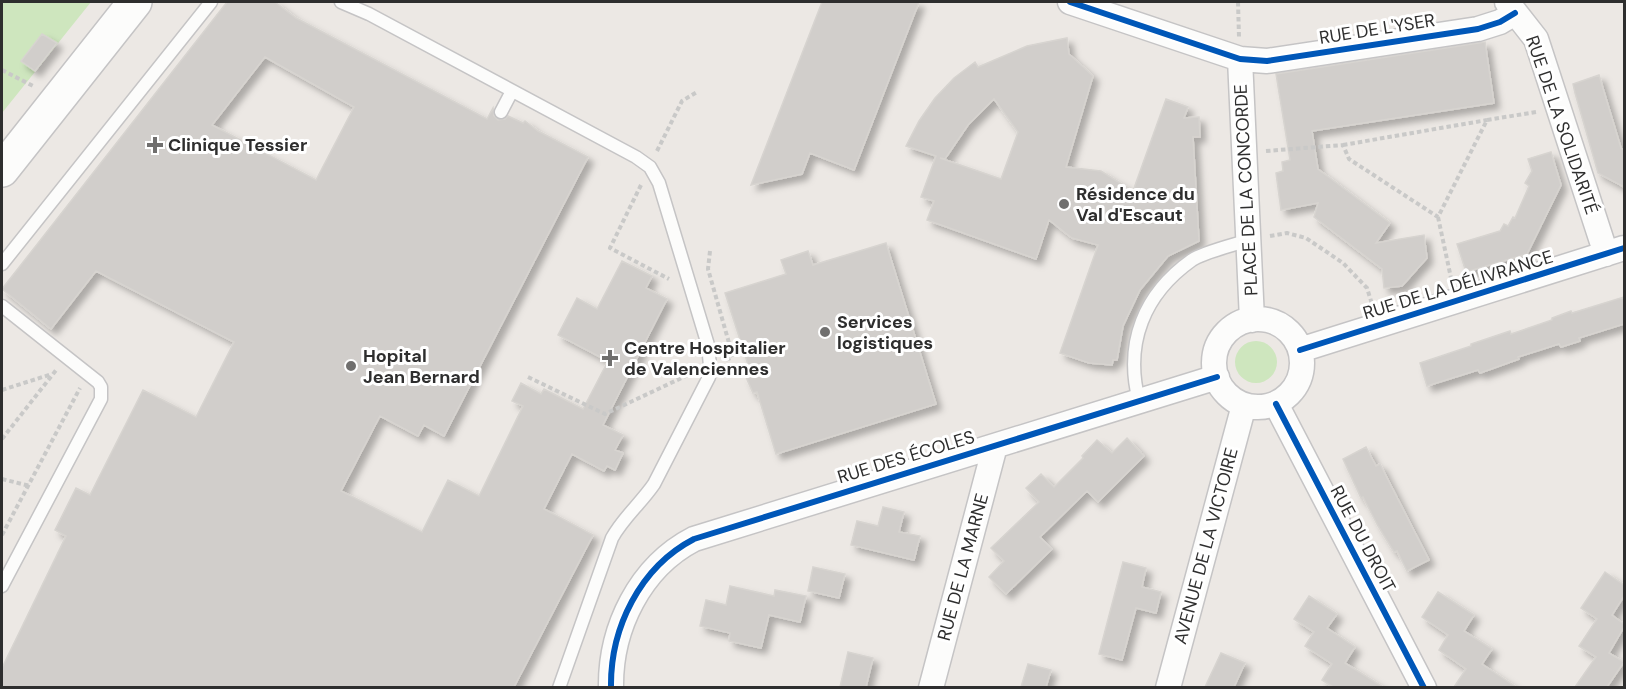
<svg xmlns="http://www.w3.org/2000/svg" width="1626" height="689" font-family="'DM Sans',sans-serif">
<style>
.green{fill:#cee6be}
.building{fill:#d1cecb;stroke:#d7d4d0;stroke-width:1.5;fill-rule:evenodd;filter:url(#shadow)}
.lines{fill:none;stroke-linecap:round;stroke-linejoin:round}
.lane-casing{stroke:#c5c4c5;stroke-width:15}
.street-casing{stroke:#c5c4c5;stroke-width:27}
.secondary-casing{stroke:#c5c4c5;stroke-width:36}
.path{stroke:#c9c9c8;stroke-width:4;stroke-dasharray:4.5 3;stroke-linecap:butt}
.lane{stroke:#fcfcfb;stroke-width:12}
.street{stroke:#fcfcfb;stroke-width:24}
.secondary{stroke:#fcfcfb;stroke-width:33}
.cycleway-casing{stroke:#fff;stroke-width:10}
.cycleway{stroke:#0057b8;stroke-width:6}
.poi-dot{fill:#706f6e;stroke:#fff;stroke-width:2}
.labels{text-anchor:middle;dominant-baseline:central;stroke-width:6;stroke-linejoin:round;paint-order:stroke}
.street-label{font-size:18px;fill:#2e2e2e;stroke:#fff}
.poi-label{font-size:18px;font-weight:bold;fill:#2e2e2e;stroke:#fff;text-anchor:start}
</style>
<defs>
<filter id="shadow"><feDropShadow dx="5.5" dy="5.5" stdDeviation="3" flood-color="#0004"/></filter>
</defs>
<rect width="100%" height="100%" fill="#ece8e4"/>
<path class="green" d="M2,2H91L2,113Z
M1235 362a21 21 0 1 1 42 0a21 21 0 1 1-42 0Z"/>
<path class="building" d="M227,2H275L296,18L487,119L493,108L494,116L498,120L505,119L508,116L523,123L525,121L538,131L588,157L444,436L424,425L418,436L380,416L341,491L422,532L448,480L479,496L523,406L512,401L521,383L541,394L544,389L583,409L608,361L558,335L577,298L597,309L622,261L652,276L646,288L667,299L603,425L623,435L615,450L623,453L615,470L607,466L604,471L572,454L544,509L593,535L514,687H2V668L66,536L55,530L76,488L90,495L143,390L196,417L234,342L96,271L51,329L2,289ZM265,57L354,107L316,180L212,125Z
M822,2H919L854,170L810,153L802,174L751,185Z
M42,34L57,43L35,71L21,61Z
M1067,38L1069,54L1093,76L1066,167L1101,171L1133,191L1166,99L1188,107L1184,118L1199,117L1200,137H1193L1199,241L1168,256L1140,290L1123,326L1117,360H1113L1112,365L1089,363L1060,353L1098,245L1072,238L1049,220L1036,259L927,220L934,201L921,197L936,156L906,146L919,121L935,98L954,78L975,62L978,67L1027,46ZM994,99L1018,132L1001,179L940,158L945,159L968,125Z
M1485,42L1494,103L1312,131L1318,169L1390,223L1376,243L1424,235L1427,258L1402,286L1384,288L1382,269L1314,217L1318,203L1281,210L1276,173L1283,171L1282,162L1290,160L1276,74Z
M1599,75L1621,148L1624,150V187L1598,173L1575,93L1573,84Z
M1551,152L1561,185L1527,254L1466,272L1457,244L1500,231L1504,224L1508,226L1513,217L1515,218L1529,186L1525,183L1532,171L1528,159Z
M886,243L936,404L776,454L757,392L753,393L746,377L750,371L725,293L786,274L781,260L808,251L813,265Z
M1624,297V324L1579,338L1580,341L1561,347L1559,344L1518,357L1519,359L1480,373L1478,370L1427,386L1420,363L1471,346V344L1510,331L1511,334L1552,320V318L1571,311L1572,313Z
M1127,438L1144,456L1098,502L1087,491L1040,537L1052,549L1006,594L989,577L1004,561L991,548L1039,502L1026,488L1041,474L1054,487L1083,458L1082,456L1097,440L1112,453Z
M1366,447L1376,466L1380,464L1429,560L1407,571L1397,551L1394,552L1378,526L1363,497L1361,498L1343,459Z
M883,507L904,512L899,532L920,536L914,560L851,545L857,521L878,526Z
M1123,562L1146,568L1142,587L1161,592L1156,613L1136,608L1122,660L1099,654Z
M813,567L845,574L839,598L808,591Z
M1605,572L1624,585V596L1612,615L1624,624V627L1609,653L1624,662L1607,687H1575L1596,657L1579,646L1597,619L1581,608Z
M730,586L774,596L775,590L806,596L800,622L769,615L761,648L729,641L730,633L700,626L706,600L726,605Z
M1438,592L1474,615L1464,631L1492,649L1482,664L1516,687H1454L1466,669L1439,650L1448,635L1422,617Z
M1309,596L1337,614L1327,628L1355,647L1345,663L1383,687H1333L1322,680L1332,664L1305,646L1314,632L1294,619Z
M848,652L873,658L866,687H840Z
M1221,653L1245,663L1234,687H1205Z
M1028,664L1051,670L1046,687H1021Z"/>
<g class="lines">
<g class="lane-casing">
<path id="lane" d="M341,2L369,14L636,157L650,167L659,183L708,345L710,366L709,377L654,484C641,503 623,518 612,538L559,688
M501,112L512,91
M2,264L211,2
M2,306L98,382L101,387V399L2,586
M1139,401C1124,343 1144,294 1192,260C1204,252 1234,245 1249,240"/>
</g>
<g class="street-casing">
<path id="street" d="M1070,2L1240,59L1267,61L1478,29L1500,22L1515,13
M1507,2L1536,39L1606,254
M1240,59L1252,320
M1214 363a44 44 0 1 1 88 0a44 44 0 1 1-88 0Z
M1300,350L1624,248
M1276,404L1424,688
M611,688C610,628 640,567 694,539L1217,377
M931,688L995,446
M1168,688L1244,405"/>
</g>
<g class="secondary-casing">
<path id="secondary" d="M2,170L135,2"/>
</g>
<path class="path" d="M1238,2L1239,37
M2,70L33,86
M1343,145L1487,120
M657,151L682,101L697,92
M1266,151L1343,145L1349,159L1438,217L1487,120L1536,112
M641,185L610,248L669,279
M1438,217L1451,278
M1270,236L1287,233L1306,238L1343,263L1367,288L1372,304
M710,251L708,269L733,357L725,360
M528,377L605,414L690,374
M2,390L52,374
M2,439L57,369
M2,479L30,486
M2,535L80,388"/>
<use href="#lane" class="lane"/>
<use href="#street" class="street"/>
<use href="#secondary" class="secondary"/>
<g class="cycleway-casing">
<path id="cycleway" d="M1070,2L1240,59L1267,61L1478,29L1500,22L1515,13
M1300,350L1624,248
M1276,404L1424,688
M611,688C610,628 640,567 694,539L1217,377"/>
</g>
<use href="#cycleway" class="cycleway"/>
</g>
<g class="poi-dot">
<path d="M152 136h6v6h6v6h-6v6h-6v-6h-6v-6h6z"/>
<circle cx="1064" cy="204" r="6"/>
<circle cx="825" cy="332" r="6"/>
<path d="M607 349h6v6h6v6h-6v6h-6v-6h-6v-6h6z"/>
<circle cx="351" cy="366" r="6"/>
</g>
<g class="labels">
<g class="street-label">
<text transform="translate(1377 29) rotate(-9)">RUE DE L'YSER</text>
<text transform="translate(1562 125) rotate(71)">RUE DE LA SOLIDARITÉ</text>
<text transform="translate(1246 190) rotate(-93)">PLACE DE LA CONCORDE</text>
<text transform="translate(1458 285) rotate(-17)">RUE DE LA DÉLIVRANCE</text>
<text transform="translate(906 457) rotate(-17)">RUE DES ÉCOLES</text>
<text transform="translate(1363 539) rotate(62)">RUE DU DROIT</text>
<text transform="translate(1206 546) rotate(-75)">AVENUE DE LA VICTOIRE</text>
<text transform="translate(963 567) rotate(-75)">RUE DE LA MARNE</text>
</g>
<g class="poi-label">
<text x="168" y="145">Clinique Tessier</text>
<text x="1076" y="194">Résidence du<tspan x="1076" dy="21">Val d'Escaut</tspan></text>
<text x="837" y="322">Services<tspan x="837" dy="21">logistiques</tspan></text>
<text x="624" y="348">Centre Hospitalier<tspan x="624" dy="21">de Valenciennes</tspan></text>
<text x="363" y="356">Hopital<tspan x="363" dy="21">Jean Bernard</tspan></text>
</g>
</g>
<rect width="1626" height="689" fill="none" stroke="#2e2e2e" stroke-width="6"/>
</svg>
